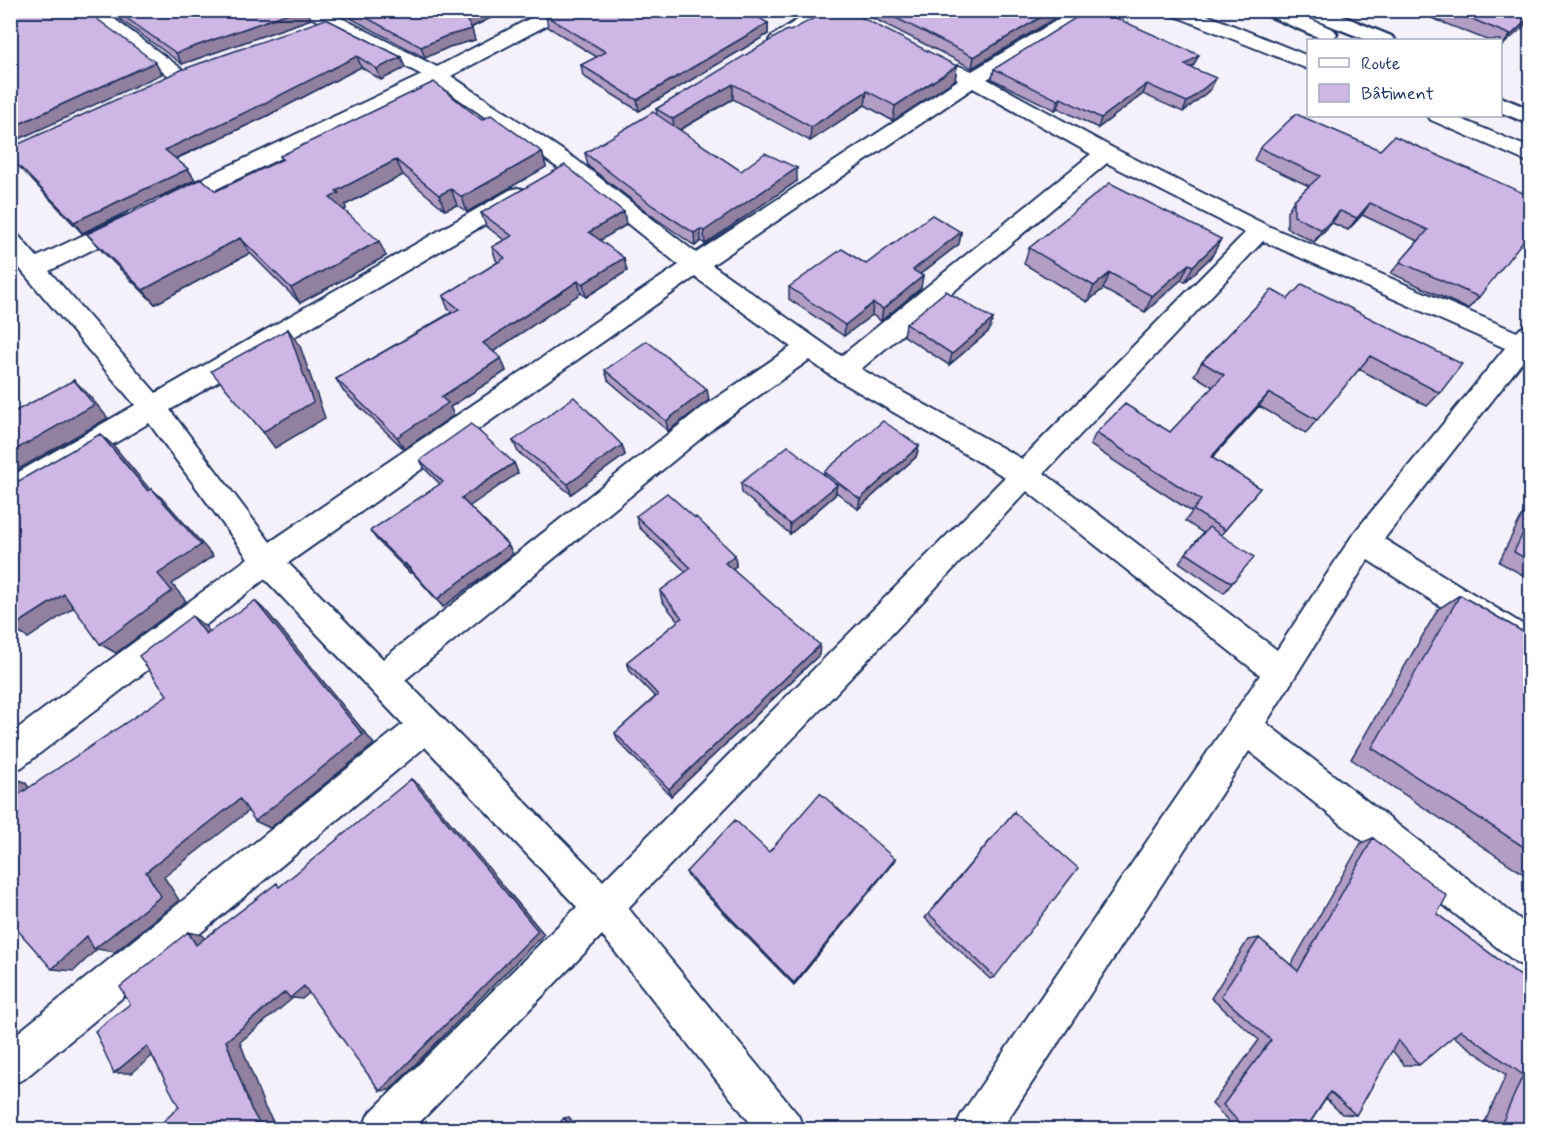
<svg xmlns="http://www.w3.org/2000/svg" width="1541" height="1140" font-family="Mynerve,sans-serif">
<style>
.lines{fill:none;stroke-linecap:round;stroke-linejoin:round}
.street-casing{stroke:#1b2f5e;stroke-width:4}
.primary-casing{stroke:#1b2f5e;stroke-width:5}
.street{fill:#fff;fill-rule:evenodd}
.primary{fill:#fff;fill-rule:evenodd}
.wall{fill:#b29dc5;stroke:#1b2f5e;stroke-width:1.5}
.shaded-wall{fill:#9180a0;stroke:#1b2f5e;stroke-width:1.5}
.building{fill:#cfb7e5;stroke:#1b2f5e;stroke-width:1.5}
</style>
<rect width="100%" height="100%" fill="#f5f1fa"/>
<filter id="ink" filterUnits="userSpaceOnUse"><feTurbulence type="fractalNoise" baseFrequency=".0167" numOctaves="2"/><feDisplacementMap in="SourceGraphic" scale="12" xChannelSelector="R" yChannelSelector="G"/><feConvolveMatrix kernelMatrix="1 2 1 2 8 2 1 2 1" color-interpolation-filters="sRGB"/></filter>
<g filter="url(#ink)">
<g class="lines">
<g class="street-casing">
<path id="street" d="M80,10H102L190,75L187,79H173Z
M300,10H326L437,67L546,10H570L568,14L451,76L577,160L696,253L958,80L949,72L952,68L959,66L972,71L1074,10H1097L987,79L1113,148L1268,226L1517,332L1521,328L1530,325V352L1384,539L1530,629V660L1519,656L1368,560L1266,723L1530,927V969L1517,963L1249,751L1001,1130H955L961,1115L1260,675L1027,491L803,728L628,908L798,1115L804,1130H756L602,935L412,1130H362L368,1115L577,907L425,747L24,1079L10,1085V1039L403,724L265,579L22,767L10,771V734L248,558L149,423L20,499L10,502V477L135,405L10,257V233L18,235L37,257L120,218L128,215L136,218L139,223L136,228L49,271L156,393L510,190L518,188L526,190L529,195L526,200L170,410L270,542L679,265L561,170L436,83L179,207L171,209L163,207L160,202L163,197L422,75L326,24L302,14ZM973,88L1091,154L841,356L712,265ZM1107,163L1245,233L1022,459L861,369ZM1263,241L1505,348L1354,533L1277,650L1044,473ZM695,277L791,347L696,412L383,659L288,563ZM809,360L833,377L1005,477L603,881L405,680L716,426Z
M813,10H836L786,44H772L769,40L772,36Z
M1168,10H1195L1308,56V69L1170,14Z
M1428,116H1454L1530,148V163L1431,120Z"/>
</g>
<g class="primary-casing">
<path id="primary" d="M1261,10H1290L1334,30L1337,34L1334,38L1327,40L1320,38L1264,14Z
M1298,10H1328L1391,36L1395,40H1367L1301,14Z
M1500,97L1530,109V124L1500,112Z"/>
</g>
<use href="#street" class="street"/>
<use href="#primary" class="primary"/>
</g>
<path class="wall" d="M107,10H307L311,19L182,64Z
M348,10H506L471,28L475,40L449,47L425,58L352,19Z
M521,10H541L530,16Z
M857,10H1069L972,68Z
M1430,10H1530L1502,46H1500V40H1487L1426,16Z
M546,16L768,23V34L639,111L583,76L581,65L597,57L548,27Z
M326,19L401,57L405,68L381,80L361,67L265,117L176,159L188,169L195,180L82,233L10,157V148Z
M790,31L957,66L955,80L893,121L865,105L810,141L733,99L680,130L741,171L797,181L705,244L701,241L695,246L655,218L588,166L585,153L657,115L656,109Z
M1194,65L1191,68L1211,89L1183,112L1143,94L1098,128L1058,108L1055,110L992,79L994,69Z
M482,120L542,152L546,167L467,212L457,205L445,210L403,175L345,205L346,209L344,210L386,256L300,303L250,253L155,304L100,249L87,234L216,191L281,159L280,156Z
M1260,148L1380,150L1528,199L1479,297L1468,309L1391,273L1418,241L1362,215L1348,230L1332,223L1314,242L1287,228V212L1294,200L1309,186L1254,160Z
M624,212L626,225L600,240L627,271L586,297L581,293L493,352L501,358L506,371L450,407L454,415L404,449L343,391L336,379L452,312L448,309L443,296L498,262L496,260L492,247L504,240L486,226L481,213Z
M961,232L959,244L920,274L921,288L881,321L872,315L844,336L789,299V287L866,264Z
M1221,239L1212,256L1185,282L1181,280L1145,312L1103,289L1087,302L1024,264L1029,248Z
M1272,290L1440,393L1427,406L1359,369L1306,433L1259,406L1212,458L1260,488L1221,535L1232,583L1224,593L1179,562L1203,533L1185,521L1192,512L1090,445L1096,433L1170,432L1213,387L1194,375L1202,362Z
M993,319L989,331L949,365L904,336L906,324Z
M605,370L709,400L668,431L608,380Z
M513,441L622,445L625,455L571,494L518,452Z
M919,446L916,457L858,509L836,492L835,495L790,534L742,493L741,483L824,475V472Z
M420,460L514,463L518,473L469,506L508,545L513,554L443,607L412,572L410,573L377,540L370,531L440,484L425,469Z
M1530,502V579L1499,562L1521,517Z
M636,516L735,555L736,566L732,569L819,655L671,796L618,741L615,733L655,697L630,671L627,662L678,621L662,601L660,591L686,572L639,527Z
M1460,595L1530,636V878L1351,759L1438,609Z
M1014,812L995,977L990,979L925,918Z
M1373,838L1437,914L1530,983V1130H1491L1484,1124L1506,1075L1453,1036L1419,1065H1404L1392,1050L1356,1115L1342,1114L1326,1099L1305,1130H1237L1212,1104L1259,1040L1211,998L1248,940L1259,938L1291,965L1361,843Z
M895,859L794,985L688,876L686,872Z"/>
<path class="shaded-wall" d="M297,10H307L311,19L182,64L176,53Z
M480,10H506L468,29L465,18Z
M529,10H541L530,16Z
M1053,10H1069L972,68L974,57Z
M1530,17V21L1502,46L1511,35Z
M768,23V34L639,111L637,100Z
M472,29L475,40L449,47L425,58L421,47L446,36Z
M1199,55L1194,65L1181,75L1185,65Z
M357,56L361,67L265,117L172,160L165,150Z
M401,57L405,68L381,80L377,69Z
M155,62L162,74L10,143V128Z
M957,66L955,80L893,121L895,106Z
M1216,78L1211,89L1183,112L1187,102Z
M733,84V99L674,133L673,119Z
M1147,84L1143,94L1098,128L1101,118Z
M867,91L865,105L810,141L811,127Z
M1061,98L1058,108L1055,110L1058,100Z
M542,152L546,167L467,212L462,197Z
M396,160L403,175L345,205L346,209L338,213L330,198L336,191Z
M797,168V181L705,244L704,231Z
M188,169L195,180L82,233L74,222Z
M451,189L457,205L445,210L439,195Z
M1370,203L1362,215L1348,230L1357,218Z
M1340,211L1332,223L1314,242L1322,230Z
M624,212L626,225L592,245L589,232Z
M700,229L701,241L695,246L694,233Z
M961,232L959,244L910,282L913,270Z
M240,238L250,253L155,304L143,290Z
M1221,239L1212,256L1185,282L1193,266Z
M379,241L386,256L300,303L291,288Z
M624,258L627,271L586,297L583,284Z
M1189,264L1181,280L1145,312L1152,296Z
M1110,273L1103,289L1087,302L1094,286Z
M923,276L921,288L881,321L883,309Z
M578,281L581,293L488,355L483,343Z
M873,303L872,315L844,336L845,325Z
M993,319L989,331L949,365L952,354Z
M288,329L300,346L325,418L275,448L263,432Z
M501,358L506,371L450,407L454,415L404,449L397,437L441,397Z
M74,380L87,393L108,418L10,474V453Z
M707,389L709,400L668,431L666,421Z
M1269,393L1259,406L1202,469L1211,457Z
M100,434L114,446L161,503L148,491Z
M622,445L625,455L571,494L568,484Z
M919,446L916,457L858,509L860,499Z
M514,463L518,473L467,508L461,498Z
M837,485L835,495L790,534V524Z
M152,489L165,501L213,556L172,584L186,601L116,653L100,644L158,574Z
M508,545L513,554L443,607L437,599Z
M735,555L736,566L726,574L725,563Z
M405,563L412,572L410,573L404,565Z
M64,594L79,604L28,638L11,628Z
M255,601L268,613L374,744L270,828L255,821Z
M192,616L206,627L221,645L206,634Z
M820,645L819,655L671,796L669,789Z
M10,777L25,782L39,802L18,795L10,784Z
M411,779L419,785L544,934L390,1090L380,1091Z
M240,799L255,806L164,877L179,900L115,952L97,949L74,971L52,969L146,872Z
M895,859L892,864L794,985V983Z
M188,932L202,935L210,948L196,945Z
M304,986L315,988L302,999L293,998L240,1042L265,1108L278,1130H263L251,1109L226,1041L285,992Z
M147,1046L163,1047L132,1073H114Z
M569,1117L580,1130H574L564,1118Z
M494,1125L497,1130H489L487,1126Z"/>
<path class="building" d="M10,10H85L155,62L10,128Z
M115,10H297L176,53Z
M352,10H480L465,18L472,29L446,36L421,47Z
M556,10H746L768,23L637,100L581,65L606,52L546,16Z
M829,10H847L957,66L895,106L867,91L811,127L733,84L673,119L656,109L787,30L790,31Z
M880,10H1053L974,57Z
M1088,10H1098L1199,55L1185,65L1216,78L1187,102L1147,84L1101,118L1061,98L1058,100L994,69Z
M1450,10H1530V17L1511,35Z
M326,19L401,57L377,69L357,56L259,106L165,150L188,169L74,222L10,157V148L181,70Z
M434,82L482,120L491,115L542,152L462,197L451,189L439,195L396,160L336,191L339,193L330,198L379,241L291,288L240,238L143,290L87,234L202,179L216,191L283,159L280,156Z
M653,112L741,171L765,153L797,168L704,231L700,229L694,233L653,206L585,153Z
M1296,114L1380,150L1394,136L1530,196L1528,199L1530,201V232L1479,297L1400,262L1428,230L1370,203L1357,218L1340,211L1322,230L1294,216V200L1320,176L1260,148Z
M565,165L624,212L589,232L624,258L583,284L578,281L483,343L501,358L441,397L448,403L397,437L336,379L459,309L443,296L505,258L492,247L512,236L481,213Z
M1110,183L1221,239L1193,266L1189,264L1152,296L1110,273L1094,286L1029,248Z
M932,215L961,232L913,270L923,276L883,309L873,303L845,325L789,287L842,249L866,264Z
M1302,284L1462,364L1440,393L1370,356L1317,420L1269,393L1211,457L1260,488L1225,530L1193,510L1201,500L1096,433L1125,404L1170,432L1224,375L1202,362L1272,290L1288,299Z
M946,291L993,319L952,354L906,324Z
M288,329L313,402L263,432L211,371Z
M647,341L707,389L666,421L605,370Z
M74,380L94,405L10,453V414Z
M574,397L622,445L568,484L513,441Z
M883,421L919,446L860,499L824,472Z
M471,424L514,463L461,498L508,545L437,599L405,563L404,565L370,531L443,482L420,460Z
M100,434L148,491L152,489L201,545L158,574L172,591L100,644L64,594L11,628L10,486Z
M788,446L837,485L790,524L741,483Z
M667,493L695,518L696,517L735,555L725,563L820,645L669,789L615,733L658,695L627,662L682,618L660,591L691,568L636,516Z
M1530,518V561L1514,552Z
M1209,527L1254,557L1232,583L1186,553Z
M1460,595L1530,636V851L1372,748Z
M255,601L363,735L255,821L240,799L146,872L161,896L94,949L87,936L52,969L14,926L10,919V784L18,795L167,695L139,656L192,616L206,634Z
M411,779L538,931L380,1091L304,986L290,998L285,992L226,1041L251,1109L263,1130H154L179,1107L147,1046L114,1073L95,1031L130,1004L120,987L188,932L196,945L277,883L279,887Z
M820,793L895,859L794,983L686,872L735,820L769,852Z
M1014,812L1078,868L995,977L929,914Z
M1373,838L1447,896L1437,914L1530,983V1130H1506L1501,1125L1523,1075L1461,1030L1419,1065L1398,1040L1356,1115L1330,1092L1305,1130H1246L1223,1105L1271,1040L1221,996L1259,938L1298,971Z
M564,1118L574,1130H554Z"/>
</g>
<rect width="1541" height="1140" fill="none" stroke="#fff" stroke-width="36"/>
<rect x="18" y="18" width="1505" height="1104" fill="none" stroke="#1b2f5e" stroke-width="2" filter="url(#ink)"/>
<rect x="1307" y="39" width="195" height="78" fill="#ffffff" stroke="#a4acbf" stroke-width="1.5"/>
<rect x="1319" y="58" width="30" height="9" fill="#ffffff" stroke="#a4acbf" stroke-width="1.5"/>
<text x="1361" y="69" font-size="18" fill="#1b2f5e">Route</text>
<rect x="1319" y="84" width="30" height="18" fill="#cfb7e5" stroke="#a4acbf" stroke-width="1.5"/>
<text x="1361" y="99" font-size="18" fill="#1b2f5e">Bâtiment</text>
</svg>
